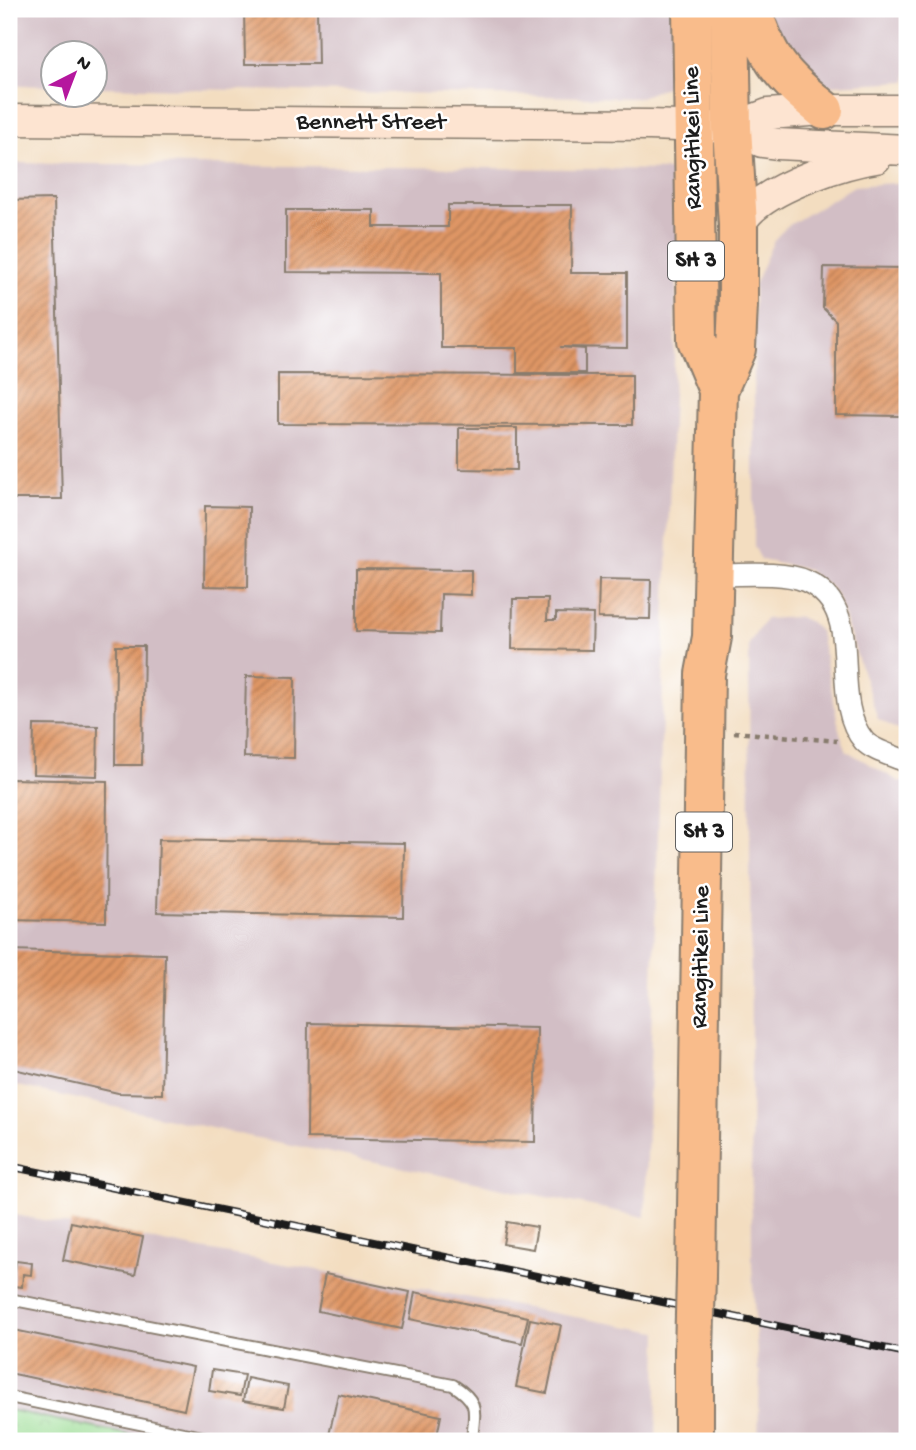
<svg xmlns="http://www.w3.org/2000/svg" width="916" height="1450" font-family="'Gochi Hand',sans-serif">
<style>
.industrial{fill:#d2bec5}
.park{fill:url(#park-crowns);stroke:#5a7c57;stroke-width:2}
.building{fill:url(#building-hatch)}
.lines{fill:none;stroke-linecap:round;stroke-linejoin:round}
.lane-casing{stroke:#887c6e;stroke-width:14}
.street-casing{stroke:#887c6e;stroke-width:24}
.secondary-casing{stroke:#887c6e;stroke-width:33}
.highway-casing{stroke:#887c6e;stroke-width:42}
.path{stroke:#887c6e;stroke-width:4.5;stroke-dasharray:5 5;stroke-linecap:butt}
.lane{stroke:#fff;stroke-width:10}
.street{stroke:#fff;stroke-width:21}
.secondary{stroke:#fde4d1;stroke-width:30}
.highway{stroke:#f9bc8b;stroke-width:38}
.rail-casing{stroke:#1c1c1c;stroke-width:8}
.rail{stroke:#fff;stroke-width:5;stroke-dasharray:16;stroke-linecap:butt}
.highway-bridge-casing{stroke:#887c6e;stroke-width:42;stroke-linecap:butt}
.highway-bridge{stroke:#f9bc8b;stroke-width:38}
.labels{text-anchor:middle;dominant-baseline:central;stroke-width:5;stroke-linejoin:round;paint-order:stroke}
.shield{fill:#fff;stroke:#606060;stroke-width:2}
.shield-label{font-size:23px;font-weight:bold;fill:#1c1c1c}
.street-label{font-size:24px;fill:#1c1c1c;stroke:#fff}
</style>
<defs>
<pattern id="park-crowns" width="20" height="18" patternUnits="userSpaceOnUse" patternTransform="scale(1.75)"><rect width="20" height="18" fill="#99db92"/><path d="M2 6a3 3 0 1 1 6 0M12 15a3 3 0 1 1 6 0" fill="none" stroke="#83bb7d"/></pattern>
<pattern id="building-hatch" width="6" height="6" patternUnits="userSpaceOnUse" patternTransform="scale(1.75)"><rect width="6" height="6" fill="#df9665"/><path d="M-1 1l2-2M0 6l6-6M5 7l2-2" fill="none" stroke="#b47a52"/></pattern>
</defs>
<rect width="100%" height="100%" fill="#fff"/>
<filter id="ink" filterUnits="userSpaceOnUse"><feTurbulence type="fractalNoise" baseFrequency=".0143" numOctaves="2"/><feDisplacementMap in="SourceGraphic" scale="14" xChannelSelector="R" yChannelSelector="G"/><feConvolveMatrix kernelMatrix="1 2 1 2 8 2 1 2 1" color-interpolation-filters="sRGB"/></filter>
<filter id="wash" filterUnits="userSpaceOnUse"><feTurbulence type="fractalNoise" baseFrequency=".00686" numOctaves="4" result="noise"/><feDisplacementMap in="SourceGraphic" scale="28" xChannelSelector="R" yChannelSelector="G"/><feGaussianBlur stdDeviation="1.57" result="paint"/><feColorMatrix in="noise" values="0 0 0 0 0 0 0 0 0 0 0 0 0 0 0 0 0 1.4 0 .05"/><feComposite in="paint" operator="in"/></filter>
<g filter="url(#wash)">
<rect width="100%" height="100%" fill="#f3ddc0"/>
<path class="industrial" d="M9,9H675L676,83L638,98L95,87L94,52H52V86L9,85Z
M765,9H907V81L817,86L768,32Z
M9,163L673,170L680,186L645,1217L248,1136L9,1084Z
M907,182V735L878,719L837,596L830,587L806,569L761,560L754,546V285L774,240L786,227L854,186Z
M798,617L811,622L820,632L840,733L847,751L900,782H907V1441H758L760,1372H758L752,1266L749,644L765,619Z
M9,1214L658,1332L656,1441H158L9,1410Z"/>
<path class="park" d="M9,1410L158,1441H9Z"/>
<g id="blocks">
<path class="building" d="M244,9H317L318,64H245Z
M54,199L62,499H9V200Z
M448,205H572L571,273H627V348L560,347L585,349V373H517V348H441V273L286,272V210H374V227H448Z
M824,267L907,268V464H902V416L836,415V321L823,308Z
M278,374L632,375V425L278,424Z
M459,428H517V470L459,469Z
M205,506L249,507L248,587L204,586Z
M356,569L471,570V595L441,594L440,633L356,631Z
M599,579L651,580L650,619L598,618Z
M513,599H548L547,620H556V613L593,614L592,650L512,649Z
M116,646H144L142,765H115Z
M246,676L295,677L294,758L244,757Z
M34,725L98,726L97,776L33,774Z
M9,779L107,781L106,922L9,920Z
M159,839L404,843L403,917L157,912Z
M9,950L165,954L162,1094L118,1093L9,1068Z
M308,1023L537,1028L535,1142L307,1138Z
M71,1222L143,1237L135,1275L63,1260Z
M507,1222L537,1227L533,1249L503,1244Z
M16,1261L32,1263L31,1275L23,1274L22,1287L13,1286Z
M325,1274L410,1292L402,1329L318,1311Z
M415,1292L528,1317L522,1343L410,1319Z
M530,1319L561,1325L547,1393L516,1387Z
M9,1329L193,1367L184,1410L9,1373Z
M212,1370L244,1375L240,1396L209,1391Z
M247,1378L288,1386L284,1408L243,1401Z
M338,1394L441,1416L436,1441L328,1440Z"/>
</g>
</g>
<g filter="url(#ink)">
<use href="#blocks" fill-opacity="0" stroke="#887c6e" stroke-width="2"/>
<g class="lines">
<g class="lane-casing">
<path id="lane" d="M9,1299L453,1385C481,1403 474,1411 472,1441
M9,1397L222,1441"/>
</g>
<g class="street-casing">
<path id="street" d="M715,575C740,575 784,571 806,581C870,610 826,696 864,741C873,751 895,756 907,762"/>
</g>
<g class="secondary-casing">
<path id="secondary" d="M9,120L650,125L732,128L762,142L777,144L907,150
M732,128L768,114L824,110H907
M738,225C743,220 747,213 753,208C779,185 841,163 876,158"/>
</g>
<g class="highway-casing">
<path id="highway" d="M692,9L697,340L718,390
M752,9C768,61 782,76 824,110
M696,1276L705,674L712,637L718,390L736,349L738,304V225L732,128L730,9
M694,1441V1352"/>
</g>
<path class="path" d="M734,732L837,741"/>
<use href="#lane" class="lane"/>
<use href="#street" class="street"/>
<use href="#secondary" class="secondary"/>
<use href="#highway" class="highway"/>
<g class="rail-casing">
<path id="rail" d="M9,1166L907,1353"/>
</g>
<use href="#rail" class="rail"/>
<g class="highway-bridge-casing">
<path id="highway-bridge" d="M694,1352L696,1276"/>
</g>
<use href="#highway-bridge" class="highway-bridge"/>
</g>
</g>
<g class="labels">
<g class="shield">
<rect x="668" y="241.5" width="56" height="39" rx="5"/>
<rect x="676" y="812.5" width="56" height="39" rx="5"/>
</g>
<g class="shield-label">
<text x="696" y="261">SH 3</text>
<text x="704" y="832">SH 3</text>
</g>
<g class="street-label">
<text x="371" y="123">Bennett Street</text>
<text transform="translate(694 138) rotate(-91)">Rangitikei Line</text>
<text transform="translate(702 957) rotate(-89)">Rangitikei Line</text>
</g>
</g>
<rect width="916" height="1450" fill="none" stroke="#fff" stroke-width="35"/>
<g transform="translate(74 74) rotate(42)"><circle r="33" fill="#ffffff" stroke="#a4a4a4" stroke-width="2"/>
<path d="M0-5L12 26L0 18L-12 26Z" fill="#b5179e"/>
<text y="-10" font-size="19" font-weight="bold" text-anchor="middle" fill="#1c1c1c">N</text>
</g>
</svg>
